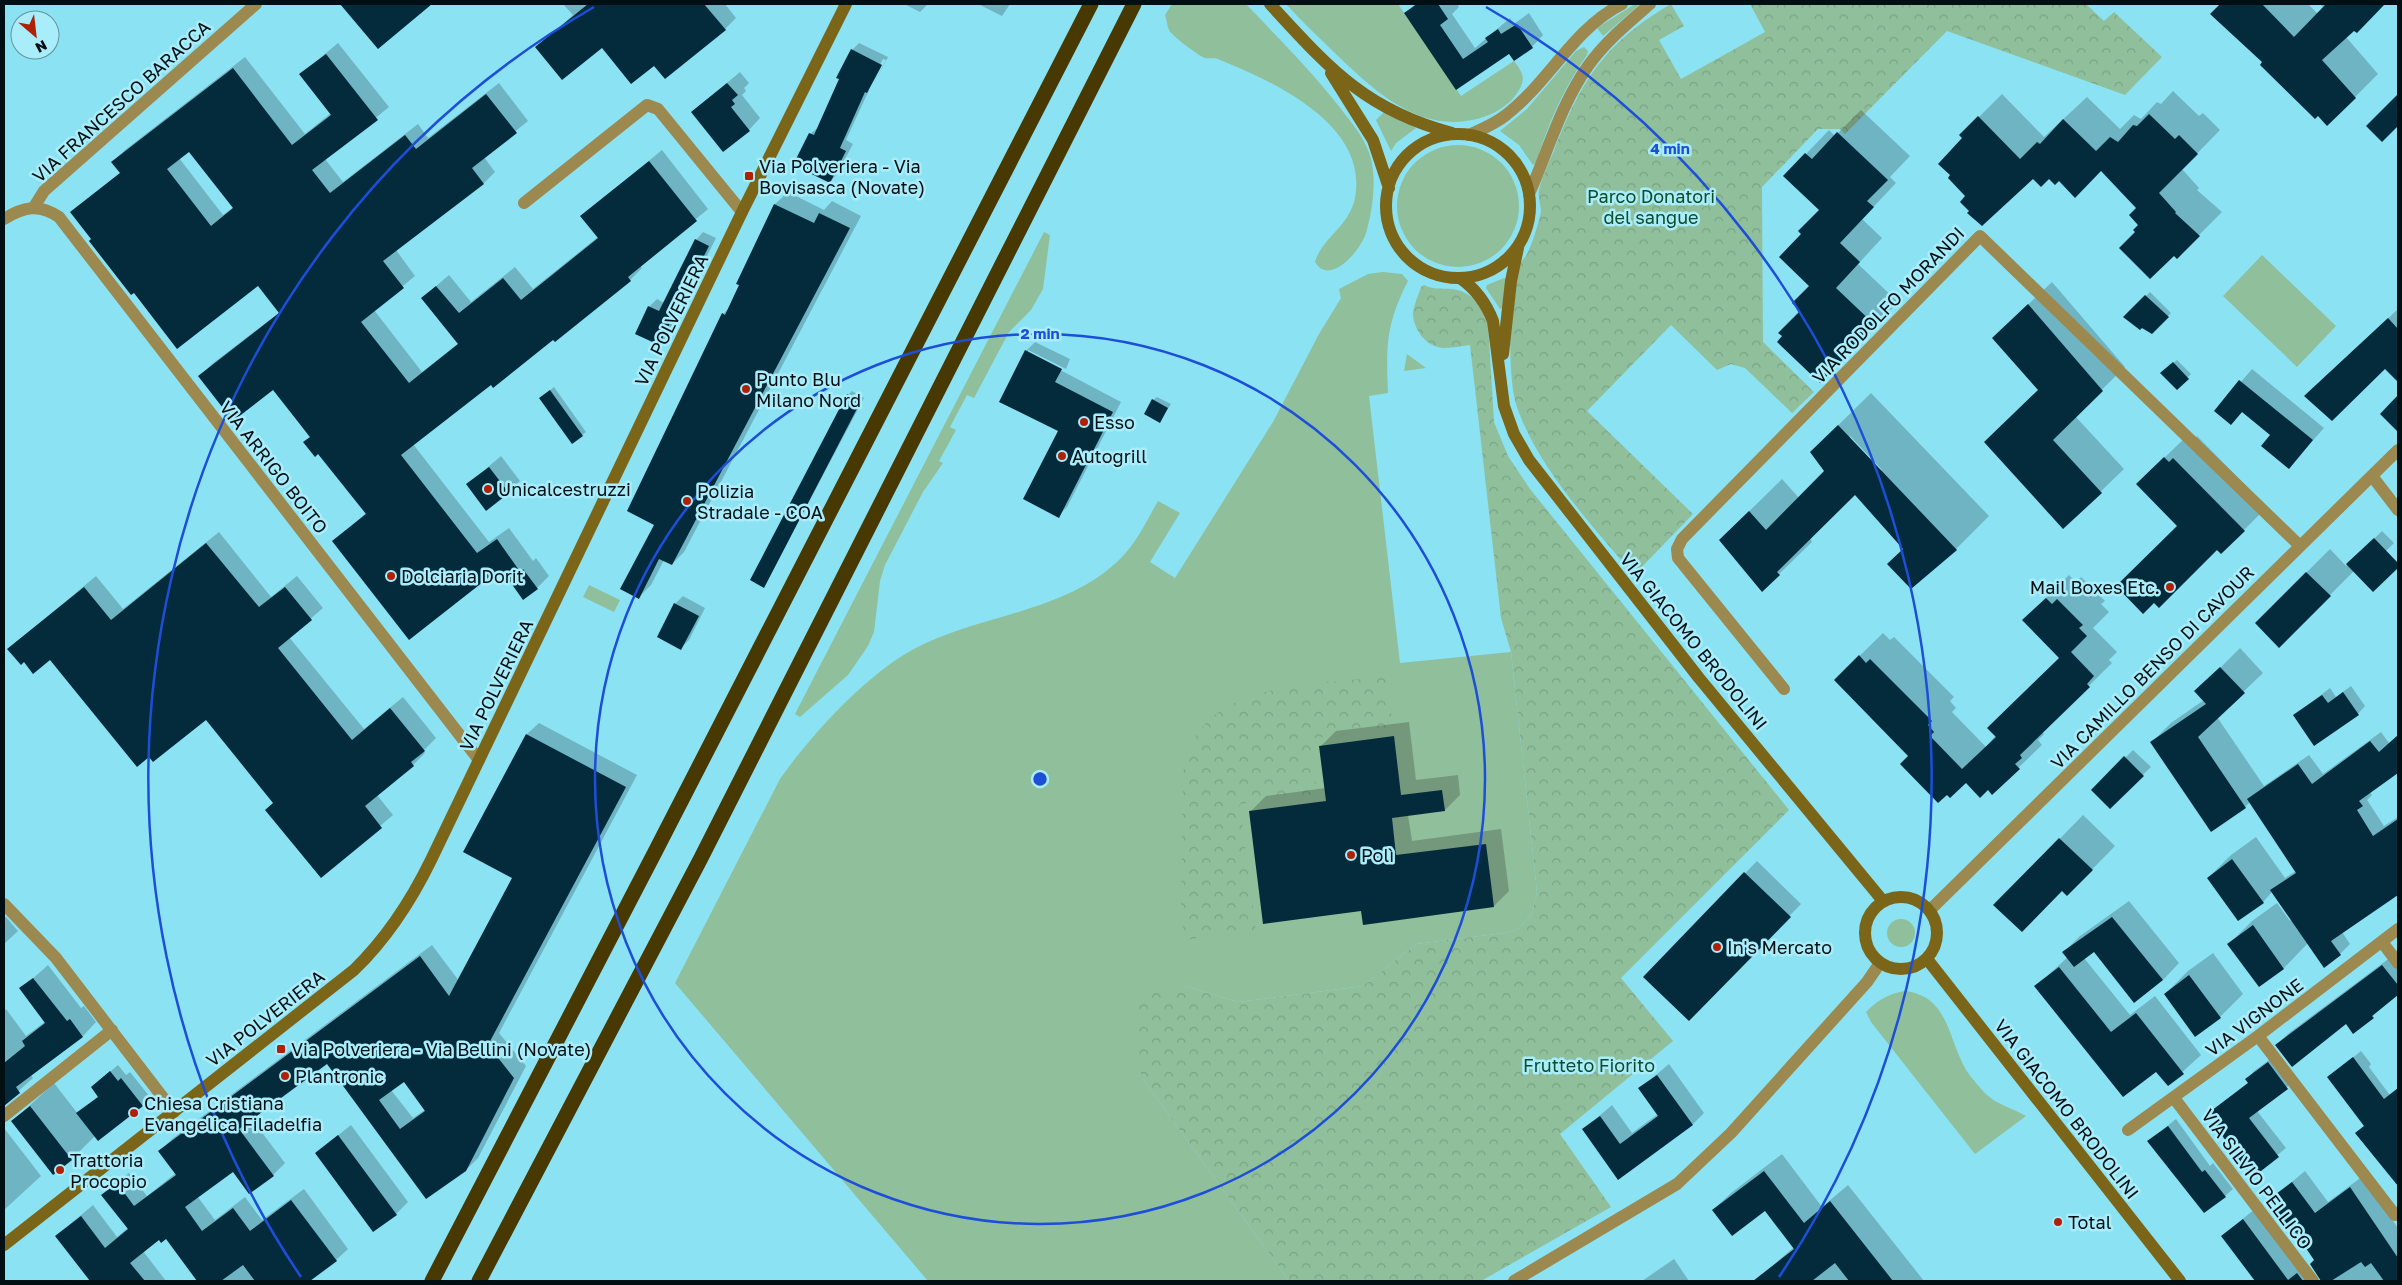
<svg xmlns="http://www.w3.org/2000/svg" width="2402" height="1285" font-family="'Golos Text',sans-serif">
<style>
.green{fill:#90bf9c}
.park{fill:url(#park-crowns)}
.shadow{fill:#0003;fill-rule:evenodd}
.building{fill:#032b3c;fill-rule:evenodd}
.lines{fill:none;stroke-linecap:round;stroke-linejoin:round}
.street{stroke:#9b8950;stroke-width:12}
.secondary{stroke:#7b6519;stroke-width:12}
.highway{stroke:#483903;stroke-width:15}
.ring{fill:none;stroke:#1d4ed8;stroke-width:2.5}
.poi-dot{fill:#af2106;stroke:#a9ecfa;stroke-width:2}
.labels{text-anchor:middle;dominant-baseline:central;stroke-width:5;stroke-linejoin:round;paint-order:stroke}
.street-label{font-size:18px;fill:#000f14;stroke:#a9ecfa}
.poi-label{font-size:18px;fill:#000f14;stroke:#a9ecfa;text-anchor:start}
.park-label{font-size:18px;fill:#0e4c27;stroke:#a9ecfa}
.centre{fill:#1d4ed8;stroke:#a9ecfa;stroke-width:2.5}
.ring-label{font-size:15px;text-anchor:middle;font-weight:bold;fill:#1d4ed8;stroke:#a9ecfa;stroke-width:5;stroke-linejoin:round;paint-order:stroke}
</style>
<defs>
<pattern id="park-crowns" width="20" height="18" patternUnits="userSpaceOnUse" patternTransform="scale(1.25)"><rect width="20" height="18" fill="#90bf9c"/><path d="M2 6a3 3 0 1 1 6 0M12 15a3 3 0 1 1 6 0" fill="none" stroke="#7aa386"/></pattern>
</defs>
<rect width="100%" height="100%" fill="#8be2f3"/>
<path class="green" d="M1172,4H1246C1278,38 1312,71 1341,109C1351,122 1362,135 1368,150C1378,174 1373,209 1366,233C1361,250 1330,287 1315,262C1323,235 1353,226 1356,191C1363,122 1272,81 1220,60C1215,57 1210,59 1205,58C1200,57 1171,35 1169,30C1167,26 1167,20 1165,15Z
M1286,4H1398L1461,96L1514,61C1525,75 1526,81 1515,96C1505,109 1488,117 1472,120C1418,131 1376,92 1340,58C1322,40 1303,23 1286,4Z
M1635,4L1638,5L1637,7L1603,36L1597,28Z
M1584,47L1588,51L1587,55C1563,89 1548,124 1536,163L1533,165L1519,145L1500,131L1527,109L1576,51Z
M1384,112L1416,128L1396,143L1391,151L1376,120Z
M1397 206a61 61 0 1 1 122 0a61 61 0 1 1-122 0Z
M1044,232L1050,235L1043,289L1031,310L1009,332L974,398L967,395L950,427L956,430L939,461L943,463L923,492L885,565L880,581L874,632L868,646L848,675L800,717L795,714Z
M2262,255L2336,326L2297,367L2223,296Z
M1383,272L1402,274L1408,281C1386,324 1386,346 1388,393L1369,396L1400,663L1511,652L1537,892L1532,914L1518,929L1503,933L1416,944L1363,986L1238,1002L1185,986L1142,1078L1289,1281H928L675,983L780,779C812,734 864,677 912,650C978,614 1067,613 1121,558C1137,542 1147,520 1158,501L1180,513L1150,562L1175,578L1273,422L1319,334L1341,298L1339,289L1368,274Z
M1504,278L1506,279L1503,308L1500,309L1486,288L1487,285Z
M1407,354L1426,368L1404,371Z
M589,585L620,600L614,612L583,597Z
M1887 933a14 14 0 1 1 28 0a14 14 0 1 1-28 0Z
M1905,991C1953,997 1947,1046 1971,1077C1978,1085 1985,1095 1995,1101C2005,1107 2016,1110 2026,1116L1975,1154L1871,1022L1866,1012C1878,1000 1888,994 1905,991Z"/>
<path class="park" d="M1671,4L1684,26L1659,40L1681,79L1765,32L1750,4H2086L2104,21L2114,12L2162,57L2125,95L1947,31L1845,134L1840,129H1818L1762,187L1763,342L1814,392L1792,413L1745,368L1731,364L1717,370L1671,325L1587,411L1693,514L1634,575C1593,527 1535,464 1516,404C1507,373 1509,296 1520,265C1522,260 1526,257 1528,252C1533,241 1537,228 1540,216C1543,208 1537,199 1539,190C1542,176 1550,161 1555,148C1582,79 1606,42 1671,4Z
M1424,285C1434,290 1440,288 1451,289C1472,291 1481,305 1488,324L1494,422L1508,456L1530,489L1789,810L1621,978L1673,1041L1560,1134L1611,1207L1481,1281H1289L1142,1078L1136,1055L1140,992L1185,986L1238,1002L1363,986L1416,944L1503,933L1518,929L1532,914L1537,892L1511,652L1501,618L1470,345C1461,346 1452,348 1443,348C1426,347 1413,329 1413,313C1414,304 1419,294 1421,287Z
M1386,677L1393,728L1310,739L1317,794L1240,804L1256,931L1184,940L1181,911L1183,772C1187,757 1190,742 1200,730C1237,681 1330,683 1386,677Z"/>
<path class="shadow" d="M346,4H430L379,47L344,6Z
M563,4H725L736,18L725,29L654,64L602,47H537L573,15Z
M904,4H928L920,12Z
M978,4H1010L1002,16Z
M1415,4H1457L1459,7L1452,14L1475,48L1510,18L1514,24L1529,13L1543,35L1532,47L1509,52L1456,88L1406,13Z
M2222,4H2308L2318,14L2324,8L2320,4H2384L2357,31L2354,30L2346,37L2378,74L2355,97L2263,62L2212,14Z
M338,43L389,107L325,159L343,182L418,124L428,138L499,83L528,121L484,157L495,172L484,183L396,250L415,276L374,310L422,372L459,343L423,299L435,287L449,275L471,302L515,267L533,289L598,237L582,216L662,150L708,209L640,266L642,268L630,280L555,341L553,339L491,383L413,444L489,542L509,528L533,561L536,558L549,576L537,588L498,569L334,541L366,513L273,388L200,376L212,364L280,312L258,284L93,239L72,212L121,172L113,162L125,150L245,57L305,134L331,113L301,74ZM190,150L234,207L223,215L179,158Z
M859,43L888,57L872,87L886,60L883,59L866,92L869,90L846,140L853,144L837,174L830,182L810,134L819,127L852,50Z
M740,72L749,83L744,88L746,91L742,95L760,118L749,130L692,112Z
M2173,91L2199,116L2203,113L2220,130L2182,169L2199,188L2197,190L2222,212L2177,257L2137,232L2140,224L2138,208L2101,170L2059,179L2033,178L1971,211L1967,196L1964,138L1961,135L2002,94L2044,137L2087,97L2120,129L2134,115L2141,119L2157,102L2161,104Z
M1861,110L1910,156L1890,177L1896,183L1862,219L1882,238L1858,264L1898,302L1820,382L1802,311L1811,286L1803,234L1821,210L1785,176L1829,130L1835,136Z
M788,192L824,210L832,201L861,216L684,552L672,564L664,560L651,585L639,597L656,524L723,314L730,307L741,284L738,283L775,204Z
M703,232L716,238L667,336L659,344L649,307L657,299L664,303L696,240Z
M2052,282L2125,367L2075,416L2124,469L2063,528L2039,389L2017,315Z
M2150,292L2171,313L2152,333L2125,317Z
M2398,309V355L2358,391L2321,381Z
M1035,342L1070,359L1066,369L1028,350V353L1121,402L1067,507L1058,516L1060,430L1026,351Z
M2177,360L2191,374L2177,388L2165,370Z
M2252,369L2324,428L2289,467L2272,435L2243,411L2231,423L2216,411Z
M554,387L586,432L572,443L544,395Z
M852,391L864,398L764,586L848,395Z
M1871,393L1989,516L1956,549L1911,588L1904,549L1855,493L1810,538L1812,542L1779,574L1720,540L1782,479L1799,498L1826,472L1811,452ZM1850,436L1882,470L1880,471L1849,438Z
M1157,397L1171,404L1160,421L1153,400Z
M2188,435L2193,440L2197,436L2267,507L2221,553L2178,526L2137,484Z
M501,456L520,481L508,492L468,484Z
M2382,531L2394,543L2380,557L2354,571L2279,646L2256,623L2330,549L2346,566Z
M219,532L271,597L297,576L323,608L289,637L364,729L403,697L436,738L423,751L425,753L413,765L377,795L393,815L321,876L274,802L206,718L50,658L24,661L9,649L96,576L123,609Z
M2069,575L2076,582L2081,577L2105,601L2101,604L2109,612L2093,628L2117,652L2109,660L2112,663L2042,732L2044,734L2038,740L2042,745L1992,793L1988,789L1966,781L1835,680L1883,633L1890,640L1894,637L1954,697L1950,701L1956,708L1952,712L1986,747L2060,657L2024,620Z
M683,596L705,608L689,640L681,648L675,604Z
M2240,648L2263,673L2217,717L2264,786L2309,755L2323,774L2381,732L2389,743L2398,736V769L2370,792L2372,795L2367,800L2384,826L2398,817V894L2342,932L2350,944L2340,954L2308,943L2284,968L2259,985L2229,944L2252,921L2277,903L2290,921L2292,919L2272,892L2263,902L2208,878L2231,855L2256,837L2285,878L2296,871L2250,802L2245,807L2152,742L2171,723L2204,700L2216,672Z
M2351,686L2365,706L2358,714L2295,715L2330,688L2336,697Z
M1409,722L1416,780L1458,775L1460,795L1445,810L1408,815L1412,841L1501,829L1509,891L1494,906L1362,910L1250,812L1266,796L1326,788L1320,747L1336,731Z
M539,723L637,775L499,1033L526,1066L478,1158L466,1170L427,1197L327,1062L251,1118L285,1163L273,1175L233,1170L197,1196L215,1220L245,1197L262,1220L304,1189L348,1249L336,1260L308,1281H199L166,1238H160L143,1251L166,1281H91L56,1236L93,1205L117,1237L128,1228L103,1195L115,1183L129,1173L147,1196L176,1173L160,1151L172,1139L432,945L459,981L514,878L464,851L527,734ZM404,1080L426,1109L413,1118L391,1090Z
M2133,750L2151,767L2110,807L2093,790Z
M2083,815L2115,846L2067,895L2062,890L1995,905Z
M1757,861L1801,904L1689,1019L1645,976Z
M2129,901L2179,963L2163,980L2094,950L2084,958L2130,1015L2155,996L2201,1055L2168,1085L2156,1070L2036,986L2068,957L2064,952L2080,936Z
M6,917L18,931L4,944V918Z
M2213,953L2243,994L2220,1017L2165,994L2188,971Z
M2395,954H2398V994L2354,1032L2347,1023L2276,1045L2289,1033Z
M48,965L81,1008L84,1006L96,1022L83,1036L31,1075L33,1078L4,1104V1011L6,1009L26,1036L46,1021L21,989Z
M2361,1051L2371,1064L2369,1067L2398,1106V1184L2357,1133L2365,1125L2329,1077Z
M2276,1055L2294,1081L2257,1111L2286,1148L2252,1176L2208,1115L2249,1082L2247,1079L2254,1071Z
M1669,1064L1704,1113L1693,1124L1619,1178L1584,1129L1612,1105L1632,1133L1658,1114L1639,1089Z
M118,1065L126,1075L130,1072L150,1097L142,1105L95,1136L72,1159L54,1173L13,1121L54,1083L78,1114L99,1096L92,1087Z
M2176,1119L2210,1166L2213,1163L2233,1189L2225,1196L2149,1141Z
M351,1125L408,1202L396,1214L316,1153Z
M4,1128L41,1176L4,1210Z
M1782,1154L1822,1207L1848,1185L1924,1281H1767L1762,1275L1794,1247L1765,1210H1713L1731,1193Z
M2305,1171L2328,1202L2363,1176L2398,1228V1281H2330L2294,1227L2270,1200Z
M2256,1208L2314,1281H2257L2222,1236Z
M1674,1259L1689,1281H1642Z"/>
<path class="building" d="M340,4H432L378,49Z
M588,4H704L726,30L665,79L654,66L631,84L602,48L562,80L535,47Z
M1417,4H1438L1448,19L1440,25L1463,59L1488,42L1485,38L1498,29L1501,34L1517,24L1533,48L1514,61L1509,54L1456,90L1404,13Z
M2220,4H2262L2294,37L2326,4H2385L2357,33L2354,31L2322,60L2356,98L2327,126L2318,116L2315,119L2260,65L2262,62L2210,14Z
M851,49L882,65L867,93L865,92L840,148L846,151L830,183L793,165L809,133L814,135L839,79L836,78Z
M326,54L378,120L312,170L330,193L405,135L416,149L486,94L517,133L472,168L484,184L383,261L404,288L361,322L409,383L458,344L421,298L436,286L459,313L503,278L521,300L598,238L580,216L649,161L697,221L628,277L631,281L555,342L553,340L493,388L491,385L401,455L477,553L497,539L521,573L523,569L538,589L523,600L506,576L503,578L497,571L409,640L332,541L366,514L318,454L315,457L303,442L310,437L273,390L233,421L198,376L279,313L258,286L177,349L134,293L131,295L89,241L91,239L70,212L120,173L111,162L233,68L292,145L331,115L299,74ZM189,152L233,208L211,226L167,169Z
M727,83L738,95L732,100L735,104L731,107L750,131L723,152L691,112Z
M2398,94V126L2382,142L2366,126Z
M2149,114L2175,139L2179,135L2198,154L2159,193L2176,212L2175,213L2200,236L2177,259L2174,256L2150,279L2119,248L2135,232L2133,230L2138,225L2129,215L2136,208L2101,171L2075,198L2059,181L2055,185L2049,179L2041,187L2033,179L1982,226L1967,213L1969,211L1960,202L1965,196L1948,178L1950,175L1938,164L1962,138L1959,135L1978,116L2020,159L2037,142L2040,144L2063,119L2096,151L2110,137L2118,142L2133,125L2137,126Z
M1837,132L1888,180L1867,201L1874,207L1840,243L1860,262L1836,288L1876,326L1820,383L1777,342L1782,336L1778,333L1800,311L1792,303L1809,286L1779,257L1801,234L1798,231L1819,210L1783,176L1805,153L1812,159Z
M774,204L814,223L819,213L850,228L672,565L659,559L639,599L620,589L654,525L627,511L722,313L725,315L739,285L736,284Z
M695,239L709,246L659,345L635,334L648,306L659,311Z
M2145,295L2169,317L2152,334L2142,328L2140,330L2123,317Z
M2028,304L2103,391L2053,440L2102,493L2063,529L1984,442L2038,390L1992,338Z
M2388,318L2398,329V382L2385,369L2332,421L2304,396Z
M1025,350L1062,369L1055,382L1113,412L1059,518L1023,499L1058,431L999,402Z
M2173,362L2189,379L2177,390L2160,373Z
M2239,380L2313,440L2289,469L2261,446L2270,435L2242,412L2231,425L2214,411Z
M550,390L583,436L572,444L539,398Z
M847,394L861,401L764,588L750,580Z
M2398,395V432L2380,414Z
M1152,399L1168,408L1160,423L1144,414Z
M1838,425L1957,550L1911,589L1887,564L1903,549L1855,495L1777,572L1780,575L1762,592L1719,540L1749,511L1766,530L1824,471L1810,452Z
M2164,457L2169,462L2173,458L2245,531L2221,554L2217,550L2159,608L2154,603L2143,614L2116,586L2177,526L2136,484Z
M489,467L509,493L486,511L466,484Z
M2374,538L2398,563V568L2373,592L2346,564Z
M206,543L259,607L285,587L312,620L278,648L352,740L390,708L425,751L411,762L414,766L365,806L382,828L321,878L265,810L273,803L206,720L153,762L149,757L137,767L50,660L33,674L24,662L21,665L7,649L84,587L111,620Z
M2306,572L2331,596L2279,648L2255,623Z
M2046,598L2052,604L2057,599L2083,625L2079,628L2087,636L2071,652L2094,676L2087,684L2090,687L2020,755L2022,758L2015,764L2020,769L1992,795L1988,790L1980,798L1966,783L1950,798L1947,795L1938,803L1900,764L1908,756L1834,680L1859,655L1866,663L1870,659L1932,721L1928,725L1934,732L1930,736L1962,769L1996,737L1987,728L2059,658L2022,620Z
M674,603L699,616L681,650L657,637Z
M2220,667L2245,693L2198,737L2246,808L2211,832L2150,742L2206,704L2194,691Z
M2343,692L2359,715L2314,746L2293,715L2322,695L2328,703Z
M526,734L626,787L488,1045L514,1078L466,1171L426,1199L327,1064L239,1129L274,1176L249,1194L233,1172L185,1207L202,1231L233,1208L250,1231L291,1200L337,1261L310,1281H255L243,1265L221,1281H197L166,1239L161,1243L159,1240L130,1263L145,1281H90L55,1236L81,1216L105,1248L128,1229L101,1195L117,1183L134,1206L176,1175L158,1151L420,956L449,996L512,878L463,852ZM404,1082L425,1111L400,1129L379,1100Z
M2398,735V773L2359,801L2363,806L2357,810L2373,836L2398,819V895L2331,941L2341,955L2324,968L2270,890L2296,873L2247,799L2298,764L2312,784L2370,741L2379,752Z
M1394,736L1401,795L1442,790L1445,811L1392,818L1396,855L1486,844L1494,907L1363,925L1361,911L1263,924L1249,811L1326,801L1319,746Z
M2124,756L2144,776L2110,809L2091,790Z
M2059,838L2093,870L2067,896L2062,891L2022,932L1993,905Z
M2232,859L2264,903L2238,921L2207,878Z
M1744,872L1791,917L1689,1021L1643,977Z
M2112,917L2163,980L2134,1003L2094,952L2074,967L2062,952Z
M2253,925L2284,969L2259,987L2227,944Z
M2382,965L2398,985V995L2372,1016L2374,1018L2353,1034L2346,1024L2292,1067L2275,1045Z
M2059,967L2111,1032L2136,1013L2184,1074L2168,1086L2156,1072L2123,1097L2034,986Z
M2189,975L2221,1018L2195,1037L2164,994Z
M33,978L67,1021L70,1019L83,1037L16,1087L20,1093L4,1106V1063L25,1046L22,1041L45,1023L19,988Z
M2353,1057L2384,1099L2398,1088V1186L2355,1133L2364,1126L2327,1077Z
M2268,1062L2288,1089L2249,1118L2279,1157L2252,1178L2207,1114L2248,1083L2245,1079Z
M110,1071L118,1081L121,1078L143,1106L98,1141L76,1113L98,1097L91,1087Z
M1657,1075L1693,1125L1618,1180L1582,1129L1600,1116L1620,1144L1658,1116L1638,1088Z
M30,1106L72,1160L53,1175L11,1121Z
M2168,1126L2202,1172L2205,1170L2226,1197L2204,1213L2147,1141Z
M338,1135L397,1215L373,1232L315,1153Z
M1764,1171L1804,1223L1830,1201L1893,1281H1849L1835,1263L1812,1281H1753L1794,1249L1765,1211L1732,1236L1712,1210Z
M2292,1182L2315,1213L2350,1187L2398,1258V1281H2384L2371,1263L2365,1267L2361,1262L2331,1281H2321L2310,1264L2314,1260L2293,1229L2291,1231L2268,1200Z
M2243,1219L2288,1280L2297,1273L2303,1281H2255L2221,1236Z"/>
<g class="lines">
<path class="street" d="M1469,135C1482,129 1495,124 1506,115C1549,82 1573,29 1622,4
M1529,194C1548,151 1561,104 1588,66C1605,42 1628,23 1650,4
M524,203L647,105L658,109L742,212
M34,207L44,191L256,4
M4,219C23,207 39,203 59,217L479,760
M2372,476L2398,510
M1784,689L1678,558L1677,549L1682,539L1980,236L2300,546
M4,904L56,958L174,1112
M1930,910L2398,450
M2382,942L2398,963
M2258,1036L2395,1215
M2174,1098L2313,1281
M4,1116L112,1030
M2128,1130L2258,1036L2398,929
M1514,1281L1677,1184L1731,1133L1867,982L1880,963"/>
<path class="secondary" d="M1270,4C1329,68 1365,110 1452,133
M1331,73L1373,140L1389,188
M1386 206a72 72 0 1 1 144 0a72 72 0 1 1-144 0Z
M1460,278C1476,289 1486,303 1493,321L1504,406L1514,434L1529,460L1699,678L1883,901
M1503,354L1511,281L1518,248
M1865 933a36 36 0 1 1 72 0a36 36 0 1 1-72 0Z
M1927,959L2180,1281
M4,1245L354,970C387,938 411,901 431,860L742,212L846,4"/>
<path class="highway" d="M432,1281L655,852L1091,4
M479,1281L701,858L1134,4"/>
</g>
<g class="ring">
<circle cx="1040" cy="779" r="445"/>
<path d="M301 1277A891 891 0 0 1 594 7M1486 7A891 891 0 0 1 1779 1277"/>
</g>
<g class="poi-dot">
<rect x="744" y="171" width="10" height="10" rx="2.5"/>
<circle cx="746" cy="389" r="5"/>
<circle cx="1084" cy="422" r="5"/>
<circle cx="1062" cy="456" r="5"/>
<circle cx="488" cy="489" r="5"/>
<circle cx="687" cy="501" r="5"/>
<circle cx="391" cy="576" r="5"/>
<circle cx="2170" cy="587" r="5"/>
<circle cx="1351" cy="855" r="5"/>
<circle cx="1717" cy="947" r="5"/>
<rect x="276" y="1044" width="10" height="10" rx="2.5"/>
<circle cx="285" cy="1076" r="5"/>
<circle cx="134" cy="1113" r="5"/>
<circle cx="60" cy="1170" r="5"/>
<circle cx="2058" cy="1222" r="5"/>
</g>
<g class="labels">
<g class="street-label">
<text transform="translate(121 101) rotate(-42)">VIA FRANCESCO BARACCA</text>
<text transform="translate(1888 305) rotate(-46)">VIA RODOLFO MORANDI</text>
<text transform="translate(671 320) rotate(-64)">VIA POLVERIERA</text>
<text transform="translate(274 467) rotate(52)">VIA ARRIGO BOITO</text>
<text transform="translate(1694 641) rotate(51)">VIA GIACOMO BRODOLINI</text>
<text transform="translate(2152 667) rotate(-45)">VIA CAMILLO BENSO DI CAVOUR</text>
<text transform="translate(496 685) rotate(-64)">VIA POLVERIERA</text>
<text transform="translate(2254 1017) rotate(-37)">VIA VIGNONE</text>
<text transform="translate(265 1018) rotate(-38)">VIA POLVERIERA</text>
<text transform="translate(2067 1109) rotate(52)">VIA GIACOMO BRODOLINI</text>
<text transform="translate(2257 1179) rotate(53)">VIA SILVIO PELLICO</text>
</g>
<g class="poi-label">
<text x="759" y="166">Via Polveriera - Via<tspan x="759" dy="21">Bovisasca (Novate)</tspan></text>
<text x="756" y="379">Punto Blu<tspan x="756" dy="21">Milano Nord</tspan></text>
<text x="1094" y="422">Esso</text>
<text x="1072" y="456">Autogrill</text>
<text x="498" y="489">Unicalcestruzzi</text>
<text x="697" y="491">Polizia<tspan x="697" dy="21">Stradale - COA</tspan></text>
<text x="401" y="576">Dolciaria Dorit</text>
<text x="2160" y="587" text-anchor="end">Mail Boxes Etc.</text>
<text x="1361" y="855">Polì</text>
<text x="1727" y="947">In's Mercato</text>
<text x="291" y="1049">Via Polveriera - Via Bellini (Novate)</text>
<text x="295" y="1076">Plantronic</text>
<text x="144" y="1103">Chiesa Cristiana<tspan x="144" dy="21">Evangelica Filadelfia</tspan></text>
<text x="70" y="1160">Trattoria<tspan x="70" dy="21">Procopio</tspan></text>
<text x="2068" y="1222">Total</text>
</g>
<g class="park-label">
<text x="1651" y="196">Parco Donatori<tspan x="1651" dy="21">del sangue</tspan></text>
<text x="1589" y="1065">Frutteto Fiorito</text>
</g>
</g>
<circle cx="1040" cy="779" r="8" class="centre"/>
<g class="ring-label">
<text x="1670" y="154">4 min</text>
<text x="1040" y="339">2 min</text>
</g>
<rect width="2402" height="1285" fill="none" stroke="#000f14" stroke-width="10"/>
<g transform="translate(35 35) rotate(152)"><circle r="24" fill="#a9ecfa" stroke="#65949e"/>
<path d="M0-4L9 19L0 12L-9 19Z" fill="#af2106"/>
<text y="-8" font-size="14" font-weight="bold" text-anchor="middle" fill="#000f14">N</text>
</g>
</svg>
